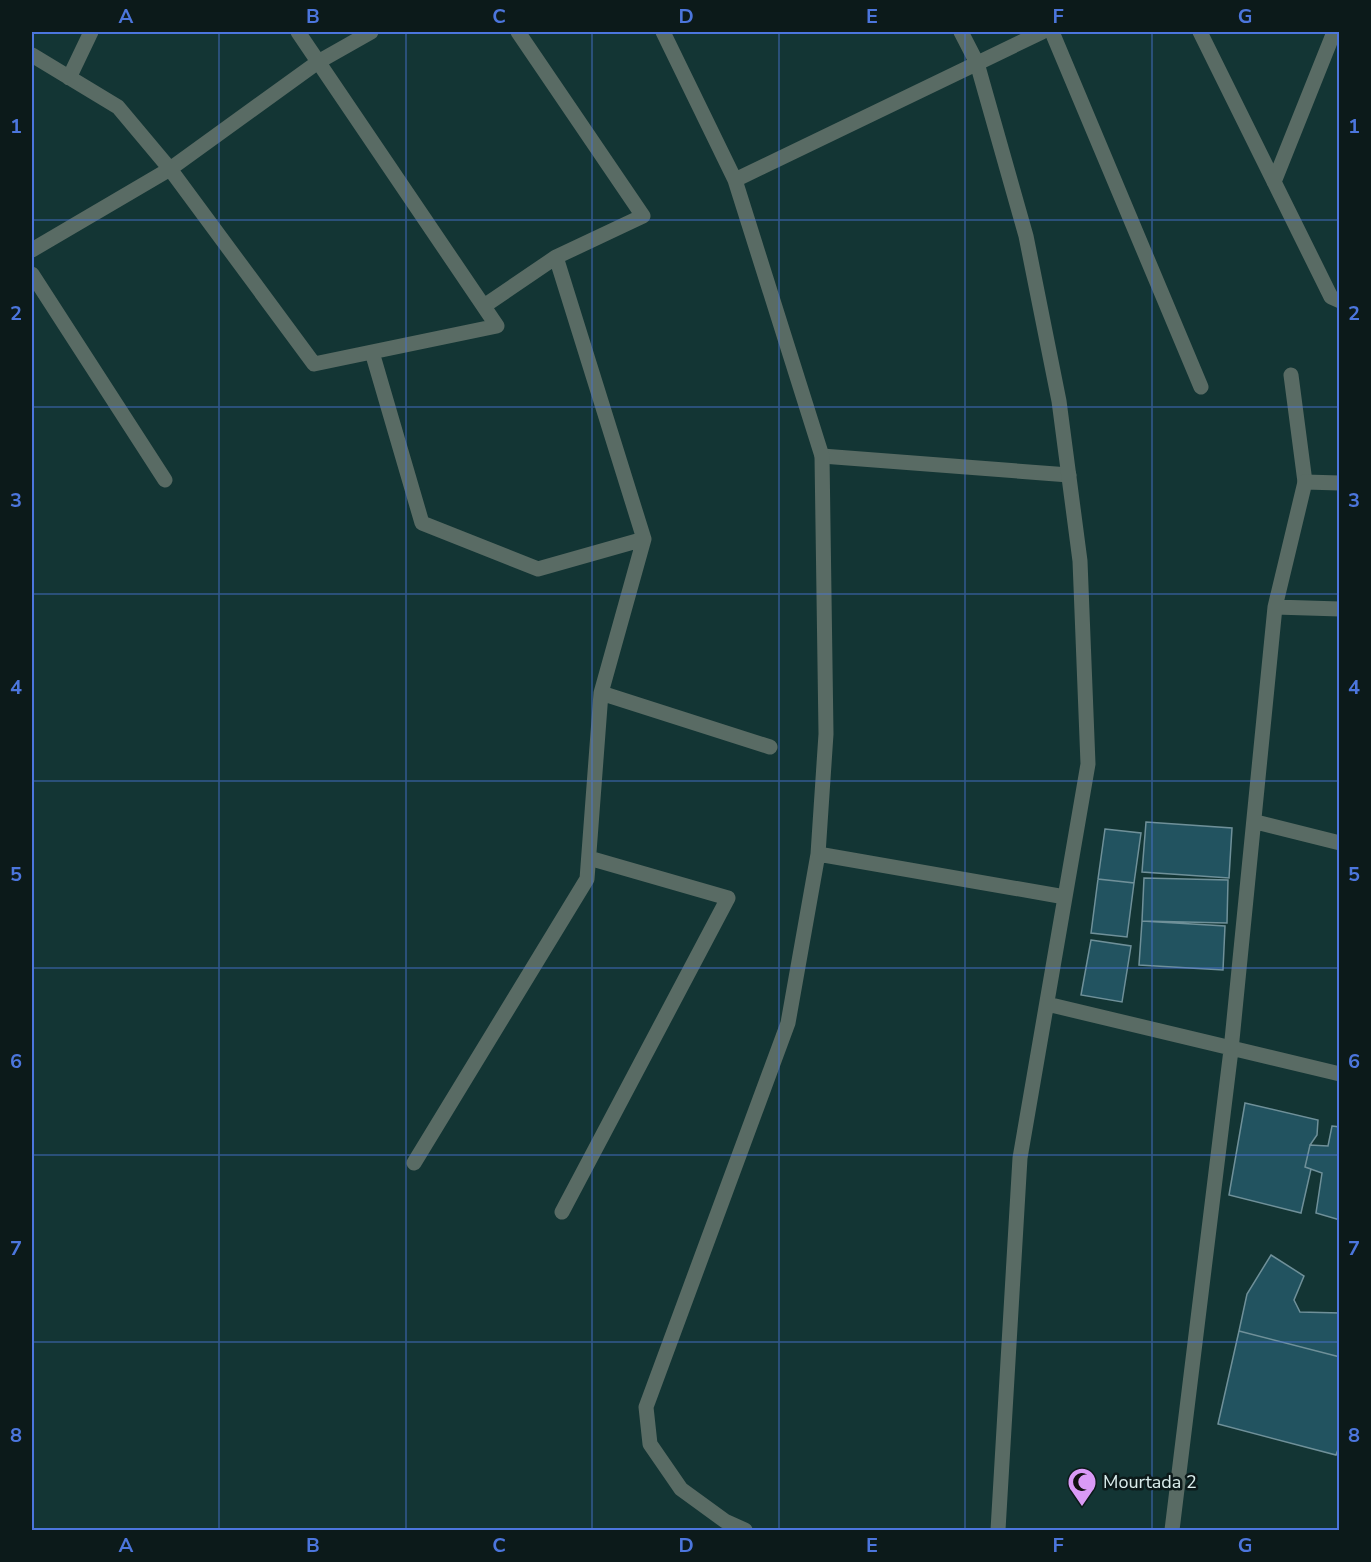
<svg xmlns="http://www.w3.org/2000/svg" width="1371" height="1562" font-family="'Nunito Sans',sans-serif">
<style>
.building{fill:#225360;stroke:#6f9099;stroke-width:1.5}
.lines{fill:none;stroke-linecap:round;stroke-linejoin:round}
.lane{stroke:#596b64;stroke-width:15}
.street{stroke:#596b64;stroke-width:15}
.grid{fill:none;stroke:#4c76dd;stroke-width:1.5;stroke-opacity:0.55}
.labels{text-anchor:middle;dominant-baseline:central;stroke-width:5;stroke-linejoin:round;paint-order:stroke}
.poi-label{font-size:18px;fill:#daedec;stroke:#0c1a1a;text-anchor:start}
.neatline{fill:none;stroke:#4c76dd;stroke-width:2}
.grid-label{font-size:20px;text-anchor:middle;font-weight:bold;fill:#4c76dd}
</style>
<rect width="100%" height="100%" fill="#133534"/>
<path class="building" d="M1146,822L1232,828L1229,878L1142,872Z
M1105,829L1141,833L1134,883L1098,879Z
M1144,878L1228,880L1227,923L1142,921Z
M1098,879L1134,883L1127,937L1091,933Z
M1142,921L1225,926L1223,970L1139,965Z
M1091,940L1131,946L1122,1002L1081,995Z
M1245,1103L1318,1120L1317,1135L1310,1145L1305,1167L1311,1169L1301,1213L1229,1195Z
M1332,1126L1340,1127V1220L1316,1213L1322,1173L1305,1167L1310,1145L1328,1146Z
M1271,1255L1304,1276L1294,1300L1300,1312L1340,1313V1357L1239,1331L1247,1294Z
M1239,1331L1340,1357V1444L1336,1455L1218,1424Z"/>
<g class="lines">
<path class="lane" d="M1291,375L1305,482
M822,456L1069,475"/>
<path class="street" d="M663,32L735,180L822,456L826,734L818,854L788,1023L646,1407L650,1444L681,1489L725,1521L745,1530
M961,32L977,63L1026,236L1059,401L1080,561L1088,764L1020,1158L998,1530
M1052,32L1201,387
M1200,32L1331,297L1340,301
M32,55L118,107L170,169L314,364L497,326L298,32
M69,78L91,32
M735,180L1042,32
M1274,182L1334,32
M32,250L170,169L318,62L371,32
M32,274L165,480
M484,306L556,257L643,216L518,32
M372,352L422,523L538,569L644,539
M1275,607L1340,609
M601,693L770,747
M1256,822L1340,843
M818,854L1065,897
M1047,1004L1340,1074
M414,1163L587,879L601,693L644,539L556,257
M562,1212L728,898L589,858
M1172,1530L1231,1050L1275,607L1305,482L1340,483"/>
</g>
<path class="grid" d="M219,32V1530M406,32V1530M592,32V1530M779,32V1530M965,32V1530M1152,32V1530M32,220H1340M32,407H1340M32,594H1340M32,781H1340M32,968H1340M32,1155H1340M32,1342H1340"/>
<defs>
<g id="mosque-pin" transform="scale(1.5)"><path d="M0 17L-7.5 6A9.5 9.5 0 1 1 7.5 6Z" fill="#da9af6" stroke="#0c1a1a"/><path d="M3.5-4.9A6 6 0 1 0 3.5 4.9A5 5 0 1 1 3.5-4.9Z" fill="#111"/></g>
</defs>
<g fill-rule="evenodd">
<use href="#mosque-pin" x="1082" y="1482"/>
</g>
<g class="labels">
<g class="poi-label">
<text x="1103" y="1482">Mourtada 2</text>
</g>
</g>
<rect width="1371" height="1562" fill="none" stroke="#0c1a1a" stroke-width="66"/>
<rect x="33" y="33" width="1305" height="1496" class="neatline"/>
<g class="grid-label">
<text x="126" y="23">A</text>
<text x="313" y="23">B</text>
<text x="499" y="23">C</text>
<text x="686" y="23">D</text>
<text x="872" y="23">E</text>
<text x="1058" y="23">F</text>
<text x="1245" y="23">G</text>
<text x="16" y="133">1</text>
<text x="1354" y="133">1</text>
<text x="16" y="320">2</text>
<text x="1354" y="320">2</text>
<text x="16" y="507">3</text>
<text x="1354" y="507">3</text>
<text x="16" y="694">4</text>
<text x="1354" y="694">4</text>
<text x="16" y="881">5</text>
<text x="1354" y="881">5</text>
<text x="16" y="1068">6</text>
<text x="1354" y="1068">6</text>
<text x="16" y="1255">7</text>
<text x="1354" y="1255">7</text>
<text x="16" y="1442">8</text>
<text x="1354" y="1442">8</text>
<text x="126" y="1552">A</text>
<text x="313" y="1552">B</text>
<text x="499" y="1552">C</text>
<text x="686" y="1552">D</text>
<text x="872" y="1552">E</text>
<text x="1058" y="1552">F</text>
<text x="1245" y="1552">G</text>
</g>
</svg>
